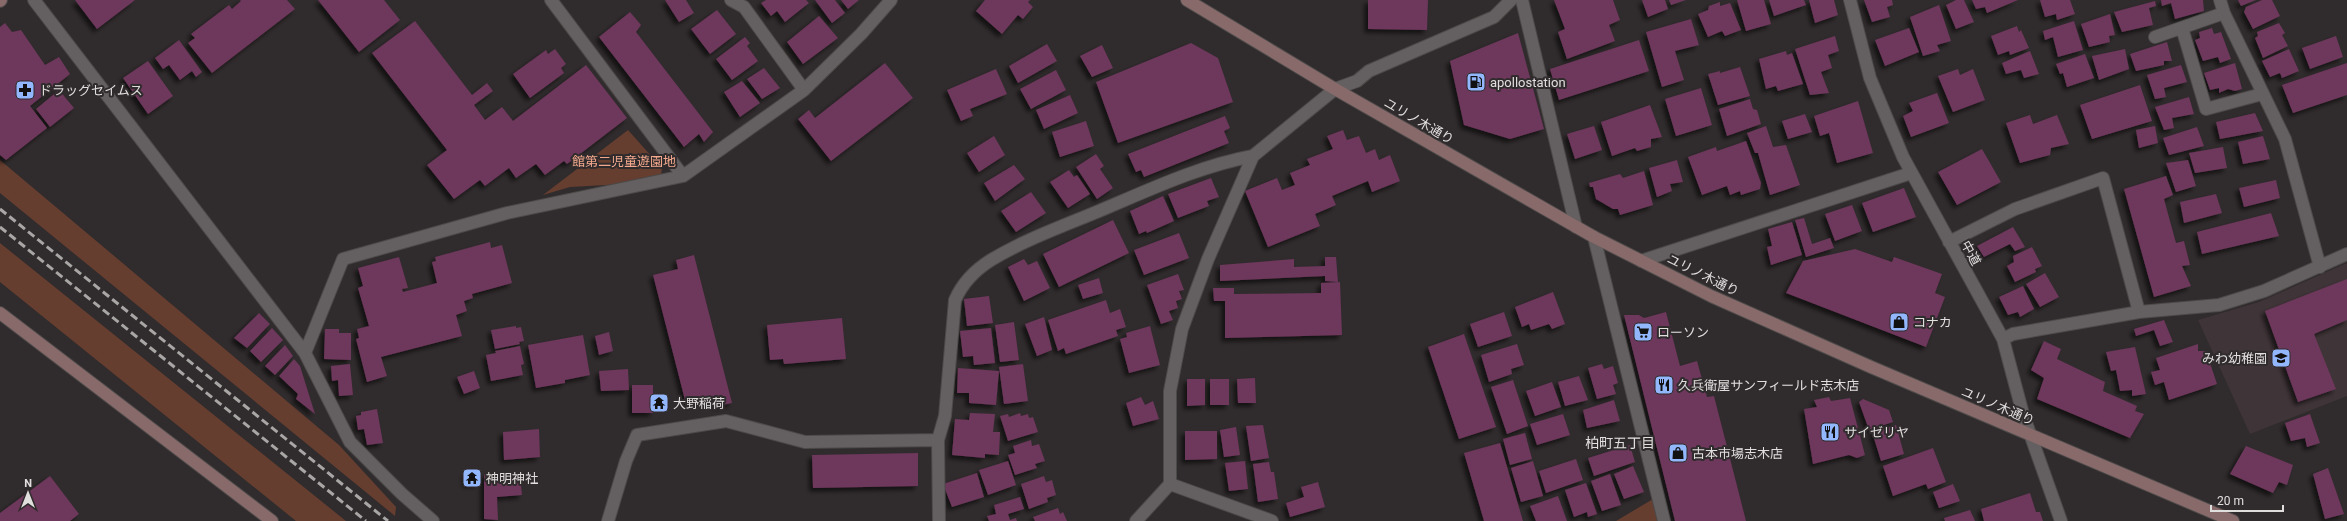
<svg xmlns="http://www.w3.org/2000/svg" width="2347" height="521" font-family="Roboto,'Noto Sans JP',sans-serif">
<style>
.built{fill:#3f3437}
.green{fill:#653e30}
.building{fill:#6d375b;filter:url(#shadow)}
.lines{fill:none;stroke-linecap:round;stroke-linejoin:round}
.street-casing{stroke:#4c4949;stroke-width:14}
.secondary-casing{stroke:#4c4949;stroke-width:14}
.street{stroke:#645f60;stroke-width:12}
.secondary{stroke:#886a6a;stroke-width:12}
.rail{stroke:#a9a6a6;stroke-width:3;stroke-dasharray:8 4;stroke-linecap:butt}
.labels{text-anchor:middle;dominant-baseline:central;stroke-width:4;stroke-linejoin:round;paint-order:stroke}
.poi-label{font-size:13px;fill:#e1dede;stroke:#302b2c;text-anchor:start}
.street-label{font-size:13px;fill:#e1dede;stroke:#302b2c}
.park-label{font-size:13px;fill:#f4a98e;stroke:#302b2c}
.neighbourhood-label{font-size:14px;fill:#e1dede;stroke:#302b2c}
</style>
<defs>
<filter id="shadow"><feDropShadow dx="-3.5" dy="3.5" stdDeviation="2" flood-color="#0009"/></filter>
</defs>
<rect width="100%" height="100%" fill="#302b2c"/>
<path class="built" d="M2347,263V396L2250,434L2198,320L2259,302Z"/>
<path class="green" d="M628,130L662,168L661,175L625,184L570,187L543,195Z
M0,160L339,445L396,507L395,516L0,193Z
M0,243L346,521H296L0,282Z
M1658,496L1664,521H1616Z"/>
<path class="building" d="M75,0H135L97,29Z
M240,0H287L295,9L212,73L188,43L195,38L191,34L229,5L232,9L241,1Z
M318,0H384L400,20L359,52Z
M665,0H686L694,13L679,22Z
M766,0H806L809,3L785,22L777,11L771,16L761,3Z
M815,0H835L845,13L832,23Z
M841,0H859L848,9Z
M985,0H1030L1028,2L1033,7L1023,19L1018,15L1002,34L976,11Z
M1368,0H1428L1427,30L1368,29Z
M1554,0H1613L1620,20L1609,25L1615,41L1567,59L1558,32L1565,29Z
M1642,0H1665L1668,9L1648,17Z
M1669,0H1686L1671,5Z
M1737,0H1764L1771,24L1746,31Z
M1769,0H1804L1806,5L1774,16Z
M1809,0H1834L1838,15L1815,23Z
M1864,0H1892L1893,5L1887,7L1890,17L1872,22Z
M1956,0H1964L1974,22L1956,29L1946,5Z
M1972,0H2018L1987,13L1985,7L1976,9Z
M2040,0H2070L2075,14L2057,20L2056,14L2045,17Z
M2161,0H2203L2204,11L2175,19L2171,3L2162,6Z
M2238,0H2256L2241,6Z
M2262,0H2272L2280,16L2253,29L2244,12L2246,7Z
M2155,1L2156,6L2149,8L2153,25L2122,32L2114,12Z
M1720,2V6L1730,3L1741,30L1725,36L1722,31L1708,37L1698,14L1708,10L1709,6Z
M1939,5L1951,41L1937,45L1940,51L1923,56L1910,17Z
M717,10L736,34L710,54L691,29Z
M630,12L641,25L636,32L713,132L704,142L699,134L684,147L599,37Z
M2110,14L2115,35L2109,36L2110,42L2089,47L2081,24Z
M819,16L838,38L803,64L787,42Z
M1691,19L1699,45L1675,51L1684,80L1662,87L1646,32Z
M415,21L472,95L487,83L493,91L474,105L485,120L502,107L513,121L586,65L627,118L567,164L564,161L545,175L536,164L516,178L509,168L485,186L480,180L454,199L427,165L447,150L372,53Z
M2074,21L2083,50L2058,57L2053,37L2045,40L2043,31Z
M5,23L12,32L21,30L45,65L59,57L70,74L30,106L47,128L6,160L0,155V27Z
M2279,23L2285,33L2282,35L2288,46L2263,58L2255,38L2258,36L2257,32Z
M2017,26L2019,32L2021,30L2029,48L2010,55L2009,51L1998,55L1991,36Z
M1909,28L1919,52L1885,66L1875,40Z
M2212,28L2214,34L2221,32L2231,59L2220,63L2218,57L2203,61L2195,40L2200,38L2199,32Z
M1518,33L1544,129L1510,139L1464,125L1450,61Z
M1835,36L1839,51L1828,55L1832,68L1821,72L1829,93L1810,95L1795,49Z
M2336,36L2343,57L2310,69L2302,48Z
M745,37L750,43L747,46L758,61L732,80L716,59Z
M179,40L202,72L196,77L192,71L180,80L169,65L163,69L155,58Z
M1639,40L1649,71L1559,100L1550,69Z
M2167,42L2172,61H2164V65L2136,71L2130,54Z
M1191,43L1218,58L1233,102L1118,143L1096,82Z
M1047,44L1057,61L1018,83L1009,66Z
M1102,45L1113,68L1092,77L1080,56Z
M555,49L566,64L561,68L564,73L530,98L513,74L546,50L548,54Z
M2125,49L2129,69L2099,80L2092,56Z
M2289,49L2299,71L2282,78L2280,73L2270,77L2262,61Z
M1786,51L1787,55L1792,53L1803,84L1778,91L1776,86L1766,89L1759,59Z
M2030,51L2039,74L2024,78L2021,70L2006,74L2002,63Z
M2085,54L2094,78L2067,87L2063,73L2060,74L2056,64Z
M148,61L173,96L148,114L123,78Z
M885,63L913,98L831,161L798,119L809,110L815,118Z
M2235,63L2242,89L2235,91L2228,89L2219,93V88L2210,90L2204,73Z
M2347,63V95L2293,113L2282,85Z
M2181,65L2187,82L2164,88L2166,97L2155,99L2147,75Z
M1740,67L1750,96L1718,105L1708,74L1720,71V73Z
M764,68L780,88L762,99L747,79Z
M996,69L1007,94L970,109L973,116L961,121L947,90Z
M1958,69L1960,75L1973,69L1985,100L1953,112L1938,76Z
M1056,70L1066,90L1031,109L1020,89Z
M742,81L760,103L740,117L724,92Z
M2140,85L2152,121L2092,139L2080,105Z
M1701,88L1712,125L1676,136L1665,99Z
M59,90L74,108L50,127L36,109Z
M1937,93L1949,123L1911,137L1903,116L1913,111L1909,103Z
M1070,95L1078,113L1044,129L1036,110Z
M2189,97L2194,114L2172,118L2174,128L2164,130L2155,107Z
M1750,99L1753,109L1757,110L1761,124L1727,136L1719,109Z
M1858,101L1873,153L1837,163L1829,133L1820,136L1814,116Z
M1650,105L1662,137L1651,139V147L1637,151L1635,148L1612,156L1601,122Z
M2255,113L2263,131L2220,139L2216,122Z
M1805,114L1812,132L1788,139L1782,121Z
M2030,115L2033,124L2057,115L2069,144L2051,148L2050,155L2020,163L2006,123Z
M1225,116L1230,128L1224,131L1229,143L1144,177L1141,170L1136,172L1128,154Z
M1086,121L1094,146L1060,157L1052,132Z
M1594,126L1602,150L1575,159L1567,134Z
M1766,126L1773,147L1786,145L1800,185L1770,195L1758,153H1755L1747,133Z
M2155,126L2158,143L2139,148L2136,130Z
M2197,127L2204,146L2169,155L2163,138Z
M1343,130L1347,140L1359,136L1366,153L1375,149L1379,160L1390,155L1400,181L1372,192L1368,181L1332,196L1336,205L1315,214L1320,226L1268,247L1245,191L1277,178L1282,190L1295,185L1290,173L1310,165L1307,159L1333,149L1327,136Z
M994,136L1005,155L979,172L967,153Z
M2263,136L2270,159L2243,164L2238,142Z
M1746,141L1761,183L1760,189L1741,195L1740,191L1730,195L1727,186L1702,195L1688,157L1716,147L1717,151Z
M2223,147L2227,168L2195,173L2189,153Z
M1982,149L2001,182L1957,205L1938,172Z
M1096,154L1104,166L1100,169L1113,188L1097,199L1076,167Z
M1677,160L1683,182L1670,184L1672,191L1657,197L1649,168Z
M2188,160L2196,186L2176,192L2166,163Z
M1014,165L1025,179L995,201L984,183Z
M1069,170L1074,177L1077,175L1090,194L1068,208L1050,182Z
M1644,171L1653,205L1620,215L1618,209H1613L1596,199L1593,187H1590L1589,183L1620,174L1623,178Z
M2166,176L2173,195L2164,199L2176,243L2184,241L2190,265L2182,266L2191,286L2154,297L2124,189Z
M1211,178L1219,197L1207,201L1209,206L1178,218L1168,194Z
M2276,180L2280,198L2244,207L2239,188Z
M1904,188L1916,217L1873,232L1862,203Z
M1031,192L1046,213L1016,232L1001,211Z
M2216,194L2222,213L2184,223L2180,202Z
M1163,196L1174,221L1147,233L1146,231L1139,234L1130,211Z
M1852,205L1862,231L1835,241L1825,214Z
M2271,213L2279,236L2202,254L2197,232Z
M1804,218L1812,244L1830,238L1834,248L1806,257L1795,220Z
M1113,220L1129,253L1059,287L1043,254Z
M1792,222L1802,255L1771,265L1767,247L1772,246L1768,229Z
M2013,227L2025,247L2015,251L2010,244L1984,257L1977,246Z
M1179,233L1189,258L1144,275L1134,250Z
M490,242L491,248L502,245L512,283L472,294L473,298L464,301L467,311L456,315L462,336L381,357L387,376L367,382L356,339L359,338L357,329L369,326L358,288L363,286L358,268L399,257L408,288L402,289L403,292L437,283L432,262L436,261L435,257Z
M2032,247L2042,266L2035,269L2036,272L2015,282L2007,266L2014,262L2013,256Z
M1855,249L1892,262L1894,257L1942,274L1935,293L1945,297L1926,347L1786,293L1803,261Z
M694,255L732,403L717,406L715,397L686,404L653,275L678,269L676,260Z
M1325,257H1336L1338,282L1325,281V276L1220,281V265L1294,259V267L1325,266Z
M1024,259L1028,265L1037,261L1050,288L1024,301L1008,267Z
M2045,273L2059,297L2040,307L2026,284Z
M1178,274L1184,290L1179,291L1182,299L1176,301L1178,308L1169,311L1173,320L1161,324L1147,285Z
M1099,278L1103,293L1083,299L1078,285Z
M2347,279V320L2314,334L2336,389L2298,402L2265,311Z
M1340,282L1342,335L1225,338V301H1214L1213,288H1234V294L1321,293V283Z
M2023,286L2034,309L2020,317L2018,312L2008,315L1999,297Z
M1553,292L1565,324L1552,329L1549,324L1531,330L1529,324L1522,327L1515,307Z
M989,296L993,323L967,326L964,299Z
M1106,300L1110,313L1120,309L1126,327L1116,330L1118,336L1066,354L1064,348L1058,351L1048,320Z
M1504,312L1512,336L1478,347L1470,324Z
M1666,312L1680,366L1697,361L1707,397L1714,396L1746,521H1675L1624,315H1639L1644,318Z
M259,313L270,324L247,348L234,338Z
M1044,317L1052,350L1037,356L1025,324Z
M842,318L846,359L784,364L783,359L770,360L767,325Z
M2164,320L2173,342L2160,346L2154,330L2136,336L2134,329Z
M1014,322L1019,360L1000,362L995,325Z
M516,326V328L521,327L524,341L519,342L520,344L495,349L491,330Z
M1150,326L1160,365L1129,373L1120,339L1127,337L1126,333Z
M272,328L283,340L261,362L250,351Z
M991,328L995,363L974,365L973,356L963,357L960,331Z
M325,329H339V333H351V360L324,359Z
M609,332L613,351L599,355L595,336Z
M1464,334L1496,427L1459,439L1428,347Z
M583,335L590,375L565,380V383L536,388L528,345Z
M2044,341L2061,349L2057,359L2105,382L2103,391L2137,406L2135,411L2144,414L2130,438L2037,399L2044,378L2031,370Z
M1517,344L1524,365L1511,369L1512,374L1489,382L1481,355Z
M2198,344V351H2206L2217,384L2169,400L2164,382L2155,385L2151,372L2160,370L2156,358Z
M285,345L293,356L275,375L265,366Z
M520,346L524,364L521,365L523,375L491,381L486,355L496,353L495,351Z
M2135,347L2146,394L2132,396V390L2120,391L2116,370L2111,371L2106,352Z
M294,359L300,366L315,414L296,399L298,394L279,376Z
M350,364L353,395L339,396L338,380L332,381L331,366Z
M1023,364L1028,401L1004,404L999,367Z
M1602,364L1604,369L1613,366L1618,383L1613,385L1616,394L1597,399L1588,368Z
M958,368L999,371L996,405L969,403V393H957Z
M628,369L629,390L601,391L599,371Z
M474,371L480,388L464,394L457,377Z
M1579,376L1588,400L1565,406L1558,382Z
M1255,378L1256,403H1238L1237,379Z
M1187,379H1205V405L1187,406Z
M1210,379H1229V405H1210Z
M1513,380L1528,426L1507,434L1491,387Z
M1552,382L1561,407L1535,416L1526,391Z
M632,385H653V413H632Z
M1141,397L1145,405L1153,401L1159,419L1133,426L1126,403Z
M1829,397L1831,401L1850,398L1865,455L1857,458L1849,455L1813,464L1804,409L1817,407L1814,400Z
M1863,399L1889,410L1893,422L1869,430L1859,402Z
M1614,400L1620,421L1587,428L1583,410Z
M377,409L383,443L367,445L364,429L358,430L356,416L361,415V412Z
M970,413L995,414L993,432H1000L999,455L985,454V458L952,455L955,419L969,420Z
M1020,413L1021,416L1028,414L1029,418L1033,417L1038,432L1008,441L1000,416L1008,414L1009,417Z
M1563,414L1570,435L1537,445L1530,424Z
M2310,414L2320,443L2307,447L2305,438L2291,441L2285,423Z
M1263,425L1269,458L1251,461L1246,426Z
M1896,425L1904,454L1881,461L1872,432Z
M1236,427L1240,455L1224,457L1220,430Z
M539,429L540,457L504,460L503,432Z
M1185,431H1217V459L1185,460Z
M1525,433L1532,459L1510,465L1503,439Z
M1031,440L1032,446L1039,444L1045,461L1035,464L1037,468L1015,475L1008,455L1015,453L1013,446Z
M1500,443L1523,521H1484L1464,453Z
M1630,445L1635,462L1594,476L1588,458Z
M2246,446L2293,465L2287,485L2279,482L2273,493L2230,474Z
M1933,448L1946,482L1928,489L1926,484L1893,496L1883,466Z
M918,453V486L813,488L812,455Z
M1576,459L1583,480L1546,493L1539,471Z
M1008,461L1016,485L988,495L979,470Z
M1245,461L1248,489L1229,491L1225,463Z
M1533,461L1543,496L1521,502L1511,468Z
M1269,462L1271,472H1274L1278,499L1258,502L1253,464Z
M1633,466L1644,492L1624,499L1614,474Z
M2328,468L2344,514L2325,519L2313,474Z
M466,472H478V484H466Z
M977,473L984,497L952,507L943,484Z
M484,474L520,475L522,495L497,497L498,520L484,519Z
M1610,474L1621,505L1602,511L1591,481Z
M50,476L79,514L70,521H0V513Z
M1044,476L1046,482L1052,480L1056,495L1047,498L1048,502L1029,509L1021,484Z
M1318,482L1325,507L1290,517L1286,503L1304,497L1301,487Z
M1586,483L1597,514L1588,517L1587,512L1574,517L1565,490Z
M1953,484L1960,501L1939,508L1933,492Z
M2030,493L2036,512H2040L2043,521H1984L1981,509Z
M1558,496L1567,521H1536L1530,506Z
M1020,497L1024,509L1008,514L1010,520L1016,518L1017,521H989L987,516L996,514L994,505Z
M1058,508L1060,514L1063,512L1067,521H1035L1033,517Z
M1970,510L1975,521H1945L1944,518Z"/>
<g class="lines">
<g class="street-casing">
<path id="street" d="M34,0L305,353L350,442L402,494L433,521
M551,0L683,176
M731,0L744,7L804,90
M1522,0L1576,227
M1850,0L1870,78L1903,157L2003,339L2023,414L2061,521
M2224,13L2285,139L2320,267
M2182,28L2206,109L2262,94
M2155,37L2224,13L2220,0
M1594,237L1664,521
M1949,242L2015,209L2103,178L2139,312
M1641,261L1911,173
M2003,339L2013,334L2139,312L2219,305L2264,291L2347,254
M305,353L343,259L507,213L683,176L804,90L861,34L891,0
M1170,484L1272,521
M608,521L626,461L637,435L726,421L805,442L938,440
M939,521L938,440L945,416L955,300C962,284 975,270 991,260C1024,240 1063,226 1099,211C1149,190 1199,166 1253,156
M1136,521L1170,484V391L1182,329L1208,259L1253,156L1335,89L1357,81L1369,71L1494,17L1511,0"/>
</g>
<g class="secondary-casing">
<path id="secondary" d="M1187,0L1335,89L1594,237L1711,296L1871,367L2233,521
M0,1L1,0
M0,313L272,521"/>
</g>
<use href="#street" class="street"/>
<use href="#secondary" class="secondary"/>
<path class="rail" d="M0,209L388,521
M0,227L366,521"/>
</g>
<defs>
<g id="fuel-square" transform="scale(1)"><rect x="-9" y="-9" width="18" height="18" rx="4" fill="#93b7fd" stroke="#302b2c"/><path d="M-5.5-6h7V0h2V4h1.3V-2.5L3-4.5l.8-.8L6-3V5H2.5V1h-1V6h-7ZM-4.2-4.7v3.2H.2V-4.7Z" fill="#111"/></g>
<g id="pharmacy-square" transform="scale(1)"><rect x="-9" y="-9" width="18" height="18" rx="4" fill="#93b7fd" stroke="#302b2c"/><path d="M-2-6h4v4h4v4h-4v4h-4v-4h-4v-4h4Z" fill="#111"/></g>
<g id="shop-square" transform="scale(1)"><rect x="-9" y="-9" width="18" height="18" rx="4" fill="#93b7fd" stroke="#302b2c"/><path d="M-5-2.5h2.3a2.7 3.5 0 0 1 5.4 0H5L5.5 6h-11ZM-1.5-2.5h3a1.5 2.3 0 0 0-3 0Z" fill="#111"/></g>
<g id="supermarket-square" transform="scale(1)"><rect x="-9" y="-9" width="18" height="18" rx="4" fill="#93b7fd" stroke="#302b2c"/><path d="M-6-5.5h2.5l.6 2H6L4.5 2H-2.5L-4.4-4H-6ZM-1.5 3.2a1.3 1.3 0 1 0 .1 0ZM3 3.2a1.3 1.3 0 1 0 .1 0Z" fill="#111"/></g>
<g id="school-square" transform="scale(1)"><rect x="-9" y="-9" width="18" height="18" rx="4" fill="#93b7fd" stroke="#302b2c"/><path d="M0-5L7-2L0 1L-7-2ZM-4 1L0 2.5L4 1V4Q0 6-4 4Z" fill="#111"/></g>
<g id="restaurant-square" transform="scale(1)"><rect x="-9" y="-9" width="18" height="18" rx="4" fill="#93b7fd" stroke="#302b2c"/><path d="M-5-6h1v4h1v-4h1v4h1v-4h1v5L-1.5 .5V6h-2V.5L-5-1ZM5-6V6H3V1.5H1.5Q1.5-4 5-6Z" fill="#111"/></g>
<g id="temple-square" transform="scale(1)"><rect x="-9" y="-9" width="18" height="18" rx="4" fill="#93b7fd" stroke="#302b2c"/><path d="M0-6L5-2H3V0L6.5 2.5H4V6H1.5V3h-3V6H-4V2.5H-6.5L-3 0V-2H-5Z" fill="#111"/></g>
</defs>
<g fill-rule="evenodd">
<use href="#fuel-square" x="1476" y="82"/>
<use href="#pharmacy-square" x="25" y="90"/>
<use href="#shop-square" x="1899" y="322"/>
<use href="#supermarket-square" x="1643" y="332"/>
<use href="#school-square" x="2281" y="358"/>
<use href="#restaurant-square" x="1664" y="385"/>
<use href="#temple-square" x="659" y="403"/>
<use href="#restaurant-square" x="1830" y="432"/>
<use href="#shop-square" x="1678" y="453"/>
<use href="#temple-square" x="472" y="478"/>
</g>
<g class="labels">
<g class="poi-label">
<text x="1490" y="82">apollostation</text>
<text x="39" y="90">ドラッグセイムス</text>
<text x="1913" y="322">コナカ</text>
<text x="1657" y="332">ローソン</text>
<text x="2267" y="358" text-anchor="end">みわ幼稚園</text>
<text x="1678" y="385">久兵衛屋サンフィールド志木店</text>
<text x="673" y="403">大野稲荷</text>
<text x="1844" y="432">サイゼリヤ</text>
<text x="1692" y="453">古本市場志木店</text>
<text x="486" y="478">神明神社</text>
</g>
<g class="street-label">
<text transform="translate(1419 121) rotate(30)">ユリノ木通り</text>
<text transform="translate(1971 253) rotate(61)">中道</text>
<text transform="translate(1703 275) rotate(26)">ユリノ木通り</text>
<text transform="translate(1998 406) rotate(23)">ユリノ木通り</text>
</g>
<g class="park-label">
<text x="624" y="161">館第二児童遊園地</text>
</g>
<g class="neighbourhood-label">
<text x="1620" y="443">柏町五丁目</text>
</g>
</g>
<g transform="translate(28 493)" stroke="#302b2c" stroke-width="3" paint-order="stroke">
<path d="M0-3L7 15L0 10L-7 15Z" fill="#e1dede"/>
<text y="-6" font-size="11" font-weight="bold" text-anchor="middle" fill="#e1dede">N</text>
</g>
<path d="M2211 505v6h72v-6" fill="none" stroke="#e1dede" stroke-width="2"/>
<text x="2217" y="505" font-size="12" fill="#e1dede" stroke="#302b2c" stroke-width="3" paint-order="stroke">20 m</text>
</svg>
